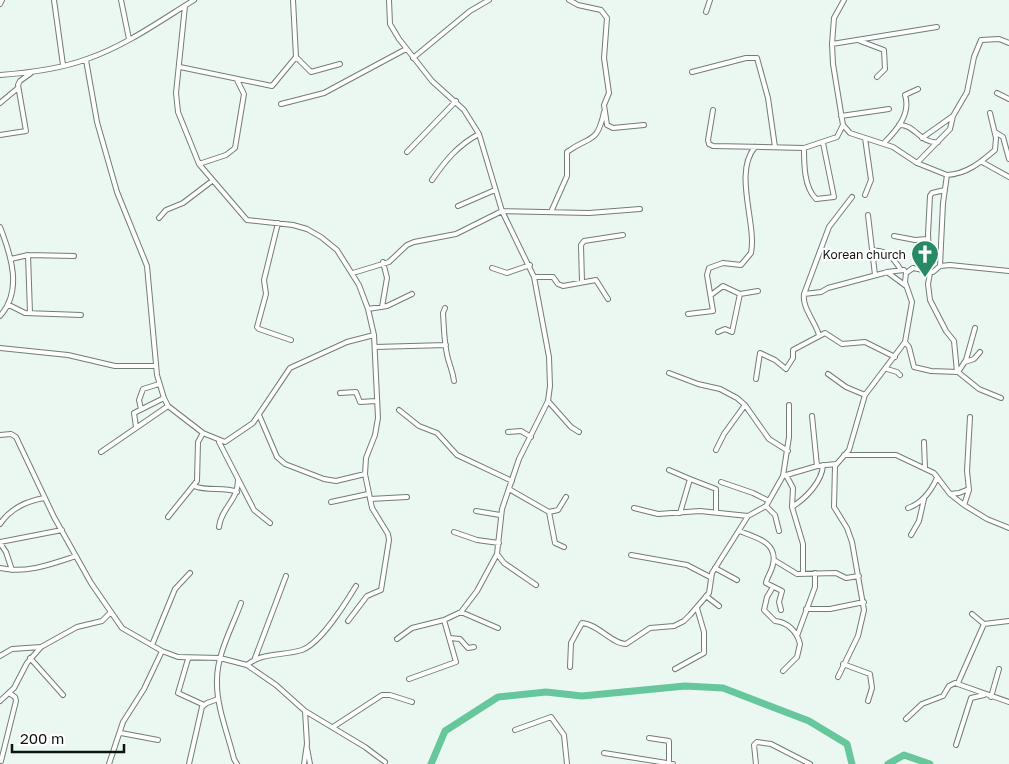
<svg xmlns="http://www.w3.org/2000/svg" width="1009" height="764" font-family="'Golos Text',sans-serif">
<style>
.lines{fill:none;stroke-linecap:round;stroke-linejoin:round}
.river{stroke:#66c69c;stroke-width:7}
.minor-casing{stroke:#717d77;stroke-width:6}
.minor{stroke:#fff;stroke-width:4}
.labels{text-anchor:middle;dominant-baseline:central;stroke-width:4;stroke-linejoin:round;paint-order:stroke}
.poi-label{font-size:12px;fill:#0f1411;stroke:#fff;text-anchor:end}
</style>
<rect width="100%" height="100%" fill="#eaf8f1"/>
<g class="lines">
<path class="river" d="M431,764L445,731L498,697L546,692L582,696L685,686L723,688L809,721L847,744L852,764
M888,764L904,755L930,764"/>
<g class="minor-casing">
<path id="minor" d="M54,0L63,65
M121,0L129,39
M389,0L390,24L399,39L432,81L464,110L479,134L502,211L534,277L549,357L550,386L548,401L519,459L502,509L497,554L477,591L461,612L444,620L412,628L397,639
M569,0L578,5L601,10L607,18L604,58L609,93L604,105L607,125L613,128L644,125
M0,4L2,0
M185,6L176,93L178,112L199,164L247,220L293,225L307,229L321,237L337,250L359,285L368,309L374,335L378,418L375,435L366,458L365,474L372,508L388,534L389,540L381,590L367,596L348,621
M706,12L710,0
M860,41L884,50L885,69L877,77
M832,44L937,27
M296,57L311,72L340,64
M413,58L470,11L489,0
M86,60L97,122L117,192L147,266L157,375L164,398L168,406L203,433L225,442L253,423L290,368L347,342L374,335
M180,67L272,86L296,57L293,0
M692,72L746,58H757L768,98L775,147
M0,75C28,73 60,69 87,59C125,46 160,21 194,0
M997,93L1009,99
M0,103L18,88
M281,104L324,93L406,49
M713,110L708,140L709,144L713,146L804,148L837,137L843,125
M841,116L889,109
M899,125C915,124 920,144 938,142
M995,132L1003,137L1009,159
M0,135L26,131L18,85L20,81L31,73
M922,138L953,116
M884,143C897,130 911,114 905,95L918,89
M804,148C804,164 804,187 816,199L834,197L823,143
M407,152L456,101
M982,162L1009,177
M917,163L950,129L953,116L967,92L974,57L981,40L999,39L1009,43
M199,164L226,155L235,148L244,94L237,80
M947,175C967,174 981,162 995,150L996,138L990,113
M432,180C445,161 458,145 479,134
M865,195L871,180L865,138
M458,206L495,190
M551,212L567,176V152C590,135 597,145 604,112
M868,215L875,275
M159,218L166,210L183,203L212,181
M278,223L264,280L266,294L257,327L259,329L291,340
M0,227C11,255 23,291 0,316
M894,236L915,240L928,239
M872,251C887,249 894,259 901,270
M929,254L928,234L930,196L932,193L945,190
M28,255L30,313
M11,259L28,255L74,256
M940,266L950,265L1009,271
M492,268L507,273L530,265
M887,272L904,270
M353,273L389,262L407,245L414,242L456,234L502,211L589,213L640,209
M930,273L928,284L930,300L946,331L954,341L957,372
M534,277H553L558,284L563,286L596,280L608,299
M582,282L581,245L584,241L623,235
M804,294L821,292L828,288L884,273L887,272L906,286
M711,295L723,286L740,294L758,291
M9,305L25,313L81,315
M382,307L387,278L383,262
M445,308L443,313C444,328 444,347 449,362C451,369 453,373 454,381
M368,309L387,306L412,294
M688,314L713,311L707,275L709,268L723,263L741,265L751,253C757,224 733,173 755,147
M718,332L725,329L732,332L740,294
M819,335C815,321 802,308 804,294L829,227L852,197
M905,342L909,347L914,367L931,371L958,372L966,360L975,328
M375,347L446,345
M0,348L68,355L115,366H156
M965,362L974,359L980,352
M887,369L897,372L900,375
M958,372L979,389L1001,398
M669,373L698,384L720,389L737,398L745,405L769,439L788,451
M828,374L846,387L865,395
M756,379L760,353L775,360L786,369L793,358V350L825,333L842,344L865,342L895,357
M340,393L356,392L360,402L376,401
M548,401L571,427L579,432
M141,409L139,400L143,389L159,384
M399,410L419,426L437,433L457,455L512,481
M259,415L277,457L285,464L324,479L336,481L365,474
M812,416L817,466
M136,427L134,413L164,398
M508,432L521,431L531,437
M0,435L11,434L16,437L54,517L91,583L122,628L162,651L178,657L220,658L247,665L276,685L305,711L307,744L304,764
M219,442L254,510L270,523
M924,442L925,468
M716,450L724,434L745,405
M101,452L168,406
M844,455H896L934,473L950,494L964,505L987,519L1009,528
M669,470L690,479L680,513
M786,475L793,488L792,507L803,544V572
M783,476L789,437V405
M690,479L716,489V511
M721,482L753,493L769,501
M194,486C209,492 223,486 237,492
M509,489L549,512L558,510L566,497
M950,494L959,493L969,489
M370,499L407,497
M331,502L368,494
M964,505L969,490L967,471L970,417
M766,506L775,515L779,531
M792,507C806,498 822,482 823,465
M634,508L658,514L700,511L748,516
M908,508C923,503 931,491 937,478
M476,511L500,515
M549,512L555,543L564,547
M168,517L197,481L198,442L203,433
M0,524C10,509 27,501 44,498
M219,527C221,508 238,501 238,480
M739,531C755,537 778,542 773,564C772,571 767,577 766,583L782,591L779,602L781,610
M454,532L477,540L499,543
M911,535L919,521L924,499
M0,542L62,530
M0,543L6,552L12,570
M497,554L504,563L536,585
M631,555L687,565L710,577
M774,560L797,574L836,573L846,578L859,576
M0,568C26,574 52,564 76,556
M715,568L737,580
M773,587L767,597L764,610L775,621C787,622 797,631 800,644L797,657L783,671
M706,596L719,606
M806,609H830L864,602
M461,612L498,628
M984,624L1009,621
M797,636L815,587V573
M450,638L460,639L468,648L474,647
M152,645L175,589L190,573
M0,656L12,649L41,647
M30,658L63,695
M255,658L286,576
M188,659L178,693L204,705
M843,664L870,674L872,688L868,701
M247,665C262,652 283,656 302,650C321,643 345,604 356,586
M570,667L571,643L582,623C598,624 612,644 626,644L650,628L674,626L684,621L690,615L709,593L712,573L748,516L766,506L783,476L817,466L836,464
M675,669L704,653V632L697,608
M838,677L858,636L864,610L852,542L847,528L834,507L835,466L849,450L865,395L905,342L912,302L905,282L906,273L913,268L933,272L940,266L943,203L947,175L917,163L893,147L850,133L843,125L833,64L832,44L834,18L844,0
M409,679L456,662L444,620
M958,683L984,624L972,614
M991,697L999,669
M0,701L14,688L27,663L41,647L77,627L102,621L110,613
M305,711L365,747L385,762
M906,719L922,704L943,696L949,686L955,683L1009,702
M333,727L382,695H390L412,702
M515,730L551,717L564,735L567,764
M121,733L158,740
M649,738L669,741V764
M956,745L971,698L984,695
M307,748L310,764
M604,753L673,764
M1,761L16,701L15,697L9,693
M109,764L123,722L144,689L162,651
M189,764L202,707L207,703L218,699
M237,764L234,759C228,734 216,706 217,680C217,654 232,628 241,603
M756,764L754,745L757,742L771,744L810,764"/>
</g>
<use href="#minor" class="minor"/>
</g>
<defs>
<g id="church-pin" transform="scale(1.4375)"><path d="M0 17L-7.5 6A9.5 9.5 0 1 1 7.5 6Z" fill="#278a64" stroke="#fff"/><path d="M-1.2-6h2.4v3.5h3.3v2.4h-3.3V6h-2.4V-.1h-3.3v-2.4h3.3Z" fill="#fff"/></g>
</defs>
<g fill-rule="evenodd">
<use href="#church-pin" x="925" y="254"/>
</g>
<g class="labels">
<g class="poi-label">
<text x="906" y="254">Korean church</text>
</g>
</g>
<path d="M12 744v8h112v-8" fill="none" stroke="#0f1411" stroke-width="2.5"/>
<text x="20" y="744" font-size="15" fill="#0f1411" stroke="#ffffff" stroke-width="4" paint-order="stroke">200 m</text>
</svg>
